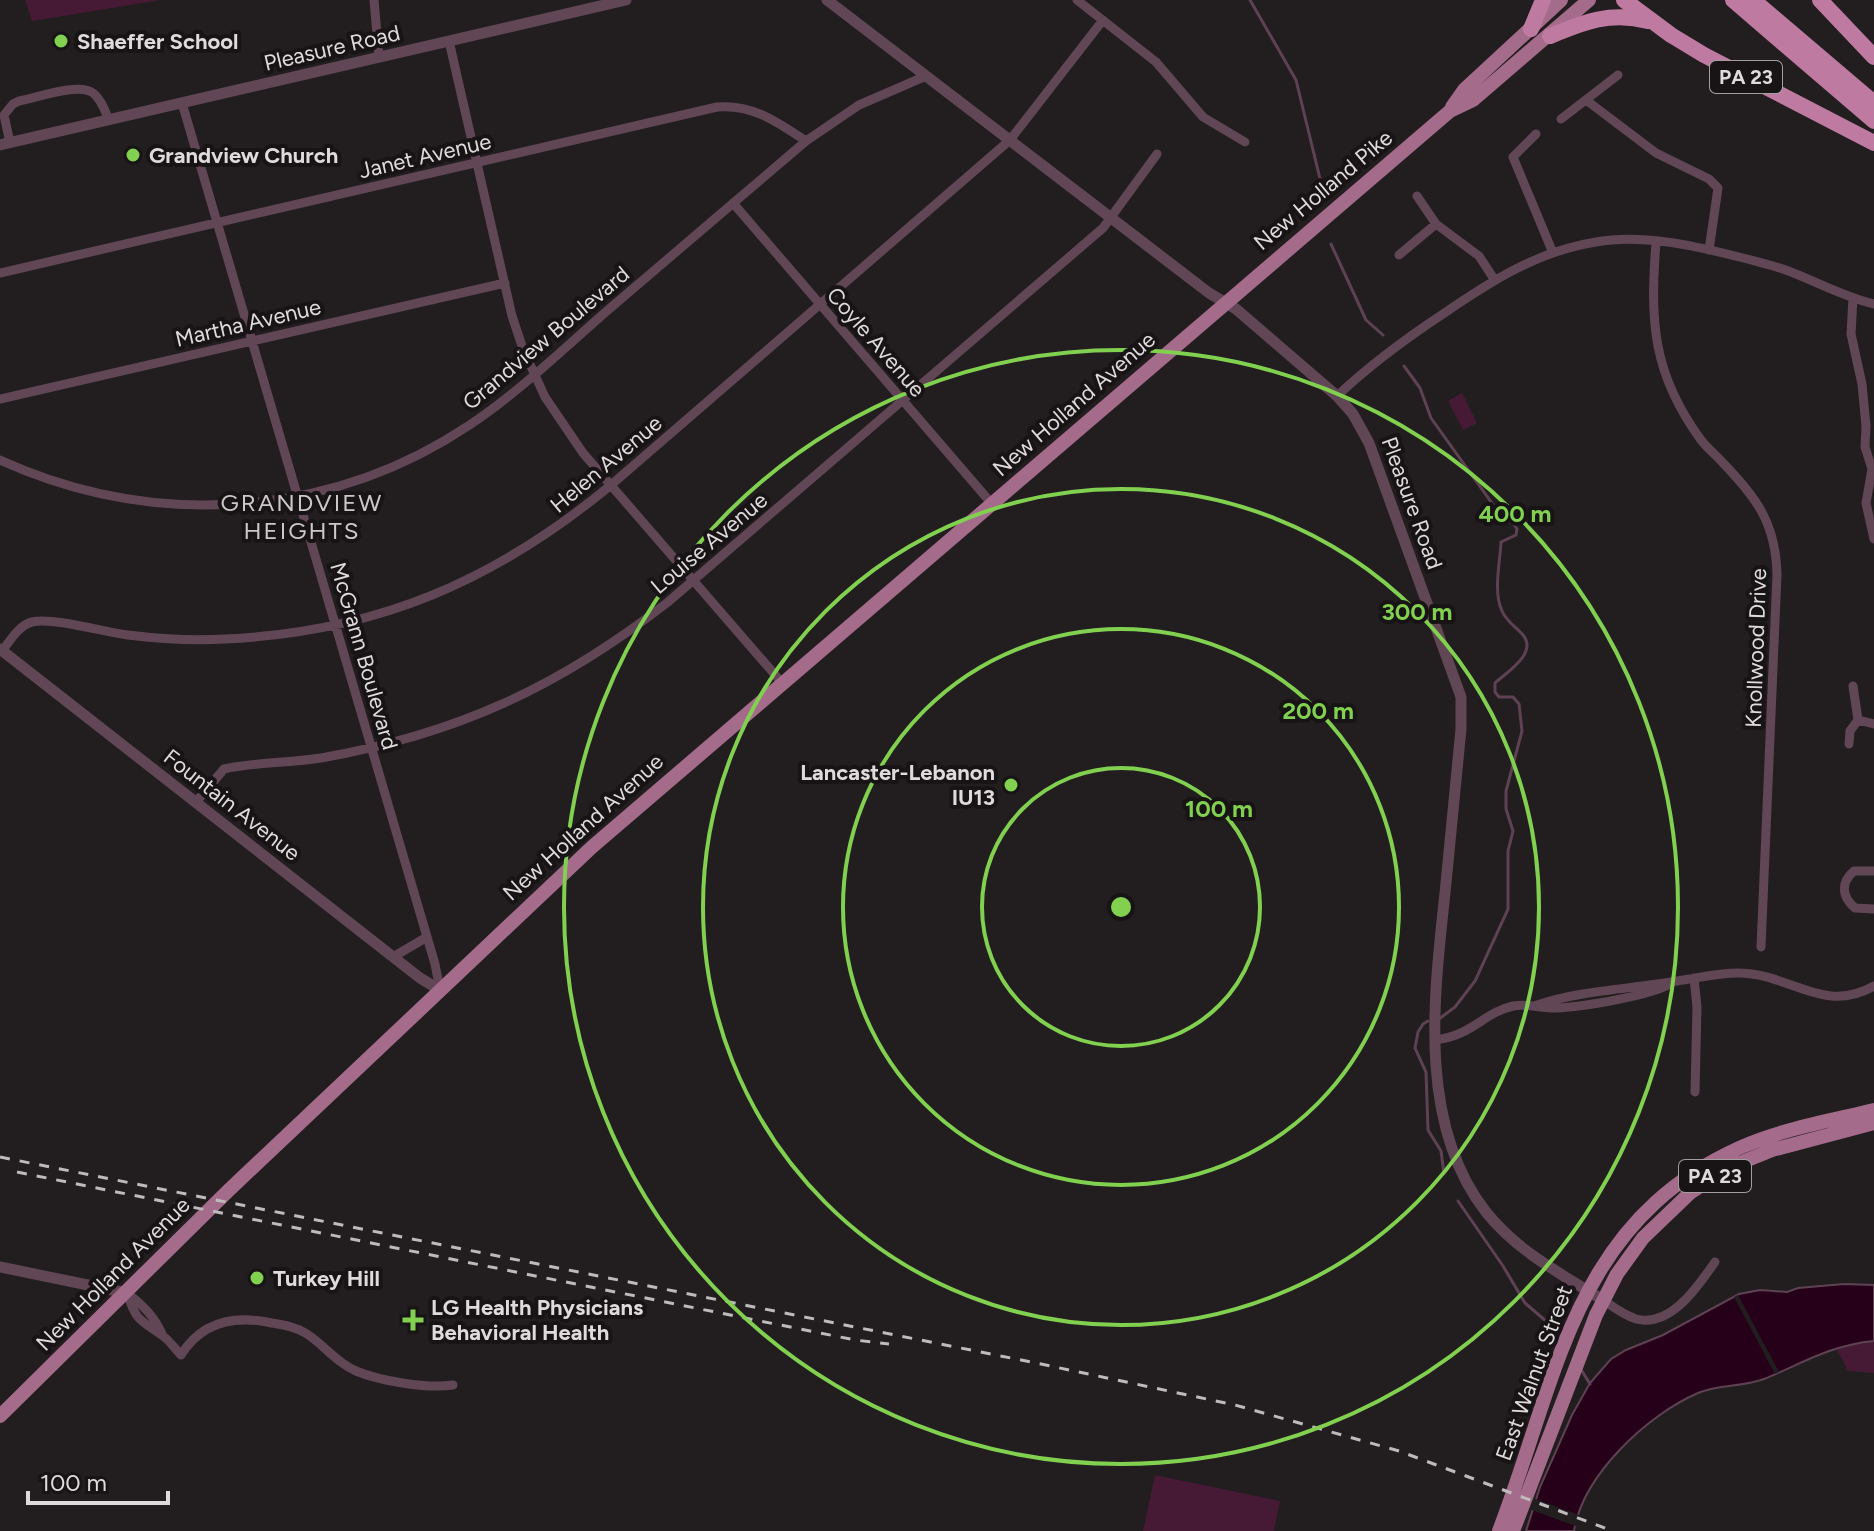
<svg xmlns="http://www.w3.org/2000/svg" width="1874" height="1531" font-family="Figtree,sans-serif">
<style>
.green{fill:#461a35}
.water{fill:#260018;stroke:#5e4253;stroke-width:2}
.pier{fill:#221d1f}
.lines{fill:none;stroke-linecap:round;stroke-linejoin:round}
.stream{stroke:#5e4253;stroke-width:3}
.minor{stroke:#614655;stroke-width:9}
.tertiary{stroke:#614655;stroke-width:11}
.primary{stroke:#a46b8b;stroke-width:14}
.motorway{stroke:#be7aa0;stroke-width:16}
.rail{stroke:#bfbbbd;stroke-width:3;stroke-dasharray:10 10;stroke-linecap:butt}
.ring{fill:none;stroke:#81d050;stroke-width:4}
.poi-dot{fill:#81d050;stroke:#181416;stroke-width:3}
.labels{text-anchor:middle;dominant-baseline:central;stroke-width:8;stroke-linejoin:round;paint-order:stroke}
.shield{fill:#181416;stroke:#a39fa1;stroke-width:2}
.shield-label{font-size:20px;font-weight:bold;fill:#dfdbdd}
.poi-label{font-size:22px;font-weight:bold;fill:#dfdbdd;stroke:#181416;text-anchor:start}
.street-label{font-size:22px;fill:#dfdbdd;stroke:#181416}
.neighbourhood-label{font-size:24px;letter-spacing:2px;fill:#cec7ca;stroke:#181416}
.centre{fill:#81d050;stroke:#181416;stroke-width:4}
.ring-label{font-size:24px;text-anchor:middle;font-weight:bold;fill:#81d050;stroke:#181416;stroke-width:8;stroke-linejoin:round;paint-order:stroke}
</style>
<rect width="100%" height="100%" fill="#221d1f"/>
<path class="green" d="M25,0H161L32,21Z
M1462,393L1477,423L1463,430L1448,401Z
M1821,1318H1874V1373L1848,1371Z
M1155,1475L1280,1501L1274,1531H1143Z"/>
<path class="water" d="M1844,1284L1874,1285V1341C1831,1345 1803,1363 1764,1379C1744,1387 1719,1384 1698,1393C1647,1415 1583,1475 1574,1531H1526L1540,1487L1572,1415L1590,1383L1611,1359L1626,1350L1663,1335L1739,1294L1760,1290L1787,1292L1798,1288Z"/>
<path class="pier" d="M1738,1295L1779,1372L1775,1374L1734,1297Z
M1533,1498L1582,1516L1578,1527L1529,1509Z"/>
<g class="lines">
<path class="stream" d="M1250,0L1296,80L1323,191
M1331,244L1366,320L1383,335
M1404,366L1420,388L1431,418L1504,520L1513,523L1517,529L1516,535L1501,542C1500,563 1493,592 1502,611C1506,621 1516,627 1523,635C1538,653 1507,672 1495,683V692L1499,697H1513L1519,704L1522,731L1506,791V809L1513,831L1508,851V909L1475,981L1455,1007L1439,1019
M1428,1021L1423,1024L1418,1032L1415,1048L1426,1072L1428,1130L1441,1151L1444,1173
M1458,1201L1503,1266L1525,1303L1554,1328
M1582,1371L1590,1384"/>
<path class="minor" d="M374,0L379,57
M1077,0L1156,62L1203,117L1245,142
M449,41L512,316L523,349L545,397L583,453L783,684
M1586,100L1656,153L1709,179L1718,188L1709,250
M182,103L435,964L440,990
M1561,119L1618,75
M1536,134L1513,157L1553,253
M10,143L4,115L13,104L19,101C36,98 79,82 93,93C101,99 105,111 109,120
M1417,196L1436,224L1479,256L1494,279
M733,203L992,504
M1656,242C1650,321 1652,373 1701,440C1707,448 1716,455 1723,463C1757,498 1776,524 1777,575L1761,947
M1399,255L1436,224
M0,273L717,107C753,104 777,122 806,141
M1853,298L1851,334L1862,384L1866,426L1865,447L1872,469L1866,503L1874,539
M1337,396C1370,365 1405,339 1443,314C1491,281 1538,251 1596,242C1641,234 1692,245 1735,256C1751,260 1767,264 1783,269C1814,280 1841,296 1874,304
M0,399L505,283
M0,460C152,529 328,519 468,426C518,393 562,350 608,310C674,254 740,197 806,141L859,105L926,76
M2,651C10,641 19,625 32,622C52,617 105,632 128,635C160,639 193,641 225,639C377,632 495,581 611,485L1010,140L1103,20
M1853,686L1858,720L1874,724
M1849,744L1850,731L1858,720
M196,802L224,769C256,762 289,763 321,758C457,734 559,687 668,602L1103,228L1157,154
M1874,871H1854C1840,883 1842,897 1855,908L1874,909
M393,957L427,937
M1694,978L1697,1007L1695,1092
M1537,1005C1582,990 1632,989 1677,981C1698,978 1717,973 1738,973C1790,973 1823,1015 1874,986
M1435,1040C1472,1036 1483,1013 1513,1006C1529,1003 1541,1009 1556,1008C1581,1007 1650,996 1670,984
M127,1293C137,1323 140,1319 163,1336C170,1341 175,1349 181,1355C202,1321 235,1315 272,1323C284,1325 296,1327 307,1334C324,1345 337,1363 356,1371C380,1381 427,1389 453,1385
M127,1293C143,1305 155,1317 163,1336
M1603,1300C1613,1307 1624,1315 1636,1319C1671,1328 1698,1286 1715,1262"/>
<path class="tertiary" d="M827,0L1209,293L1236,309L1337,396L1353,414L1369,443L1461,697V729C1456,784 1450,838 1445,893C1434,996 1417,1124 1486,1212C1517,1251 1561,1274 1603,1300
M0,145L626,0
M0,649L420,978L440,990
M0,1267L127,1293"/>
<path class="primary" d="M1452,107L1464,90L1561,0
M0,1416L229,1190L592,847L1450,111L1473,100L1589,0
M1499,1531C1558,1378 1572,1224 1739,1148C1782,1129 1829,1121 1874,1110
M1513,1531L1596,1315L1617,1274L1643,1238L1691,1192L1730,1167L1772,1150L1874,1123"/>
<path class="motorway" d="M1624,0L1671,35L1704,55L1874,143
M1733,0L1874,121
M1753,0L1874,103
M1820,0L1874,57
M1531,29L1543,0
M1550,36C1584,22 1611,11 1648,21"/>
<path class="rail" d="M0,1157L1041,1364L1235,1405L1399,1451L1613,1531
M17,1172L855,1340L889,1344"/>
</g>
<g class="ring">
<circle cx="1121" cy="907" r="139"/>
<circle cx="1121" cy="907" r="278"/>
<circle cx="1121" cy="907" r="418"/>
<circle cx="1121" cy="907" r="557"/>
</g>
<g class="poi-dot">
<circle cx="61" cy="41" r="8"/>
<circle cx="133" cy="155" r="8"/>
<circle cx="1011" cy="785" r="8"/>
<circle cx="257" cy="1278" r="8"/>
<path d="M409 1308h8v8h8v8h-8v8h-8v-8h-8v-8h8z"/>
</g>
<g class="labels">
<g class="shield">
<rect x="1710" y="61" width="72" height="32" rx="6"/>
<rect x="1679" y="1160" width="72" height="32" rx="6"/>
</g>
<g class="shield-label">
<text x="1746" y="77">PA 23</text>
<text x="1715" y="1176">PA 23</text>
</g>
<g class="poi-label">
<text x="77" y="41">Shaeffer School</text>
<text x="149" y="155">Grandview Church</text>
<text x="995" y="772" text-anchor="end">Lancaster-Lebanon<tspan x="995" dy="25">IU13</tspan></text>
<text x="273" y="1278">Turkey Hill</text>
<text x="431" y="1307">LG Health Physicians<tspan x="431" dy="25">Behavioral Health</tspan></text>
</g>
<g class="street-label">
<text transform="translate(332 48) rotate(-13)">Pleasure Road</text>
<text transform="translate(425 156) rotate(-13)">Janet Avenue</text>
<text transform="translate(1323 190) rotate(-40)">New Holland Pike</text>
<text transform="translate(248 323) rotate(-13)">Martha Avenue</text>
<text transform="translate(546 338) rotate(-40)">Grandview Boulevard</text>
<text transform="translate(876 342) rotate(49)">Coyle Avenue</text>
<text transform="translate(1074 404) rotate(-41)">New Holland Avenue</text>
<text transform="translate(606 464) rotate(-40)">Helen Avenue</text>
<text transform="translate(1412 503) rotate(70)">Pleasure Road</text>
<text transform="translate(709 543) rotate(-40)">Louise Avenue</text>
<text transform="translate(1756 648) rotate(-88)">Knollwood Drive</text>
<text transform="translate(364 656) rotate(74)">McGrann Boulevard</text>
<text transform="translate(232 805) rotate(38)">Fountain Avenue</text>
<text transform="translate(583 827) rotate(-42)">New Holland Avenue</text>
<text transform="translate(113 1274) rotate(-45)">New Holland Avenue</text>
<text transform="translate(1534 1373) rotate(-70)">East Walnut Street</text>
</g>
<g class="neighbourhood-label">
<text x="302" y="502">GRANDVIEW<tspan x="302" dy="28">HEIGHTS</tspan></text>
</g>
</g>
<circle cx="1121" cy="907" r="12" class="centre"/>
<g class="ring-label">
<text x="1515" y="522">400 m</text>
<text x="1417" y="620">300 m</text>
<text x="1318" y="719">200 m</text>
<text x="1219" y="817">100 m</text>
</g>
<path d="M28 1491v12h140v-12" fill="none" stroke="#dfdbdd" stroke-width="4"/>
<text x="40" y="1491" font-size="24" fill="#dfdbdd" stroke="#181416" stroke-width="6" paint-order="stroke">100 m</text>
</svg>
